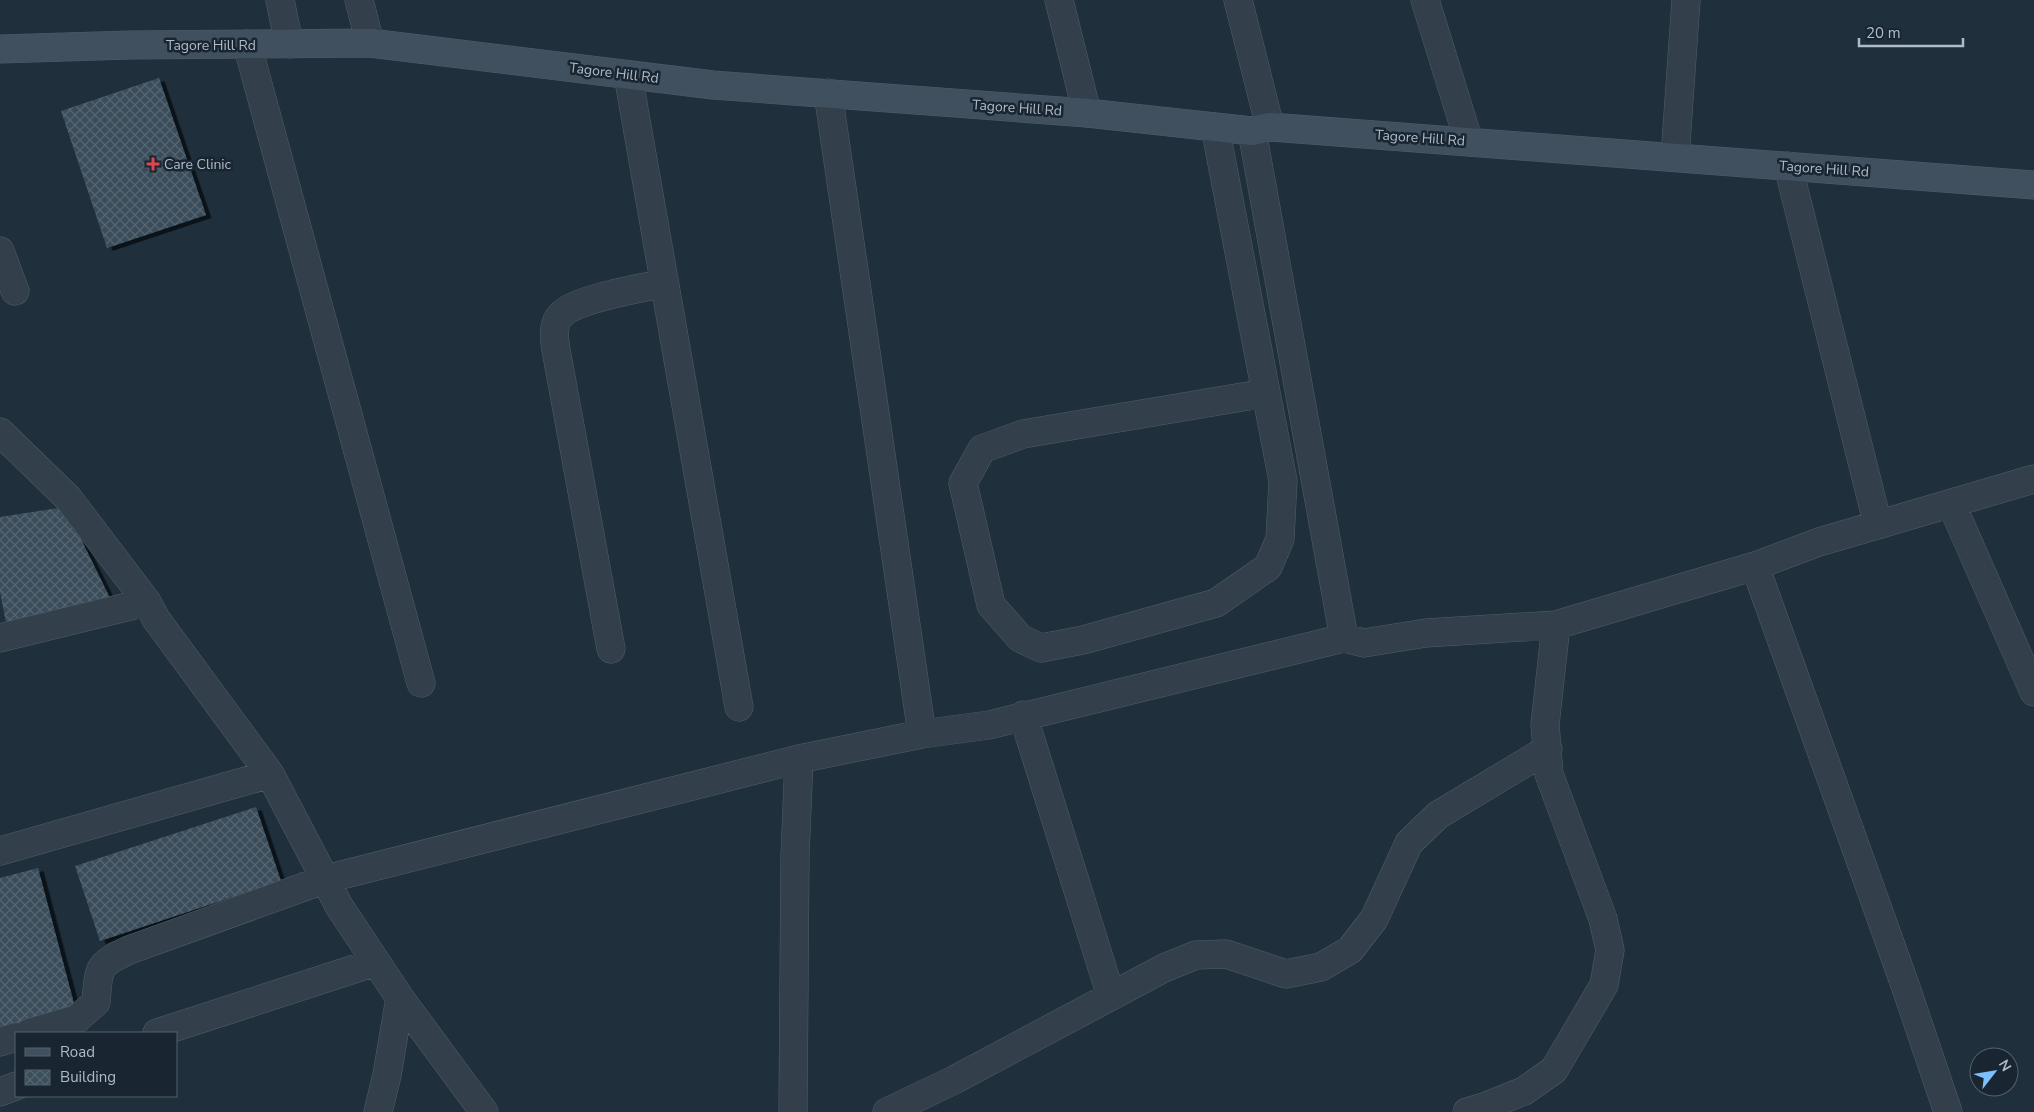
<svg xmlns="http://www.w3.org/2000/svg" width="2034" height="1112" font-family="'Nunito Sans',sans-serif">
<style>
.building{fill:url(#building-cross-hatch);filter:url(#shadow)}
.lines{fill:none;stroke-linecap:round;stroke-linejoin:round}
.street-casing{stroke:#515e69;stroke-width:29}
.secondary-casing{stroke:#515e69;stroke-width:29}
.street{stroke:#33404c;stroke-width:28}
.secondary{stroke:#41505f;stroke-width:28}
.health-dot{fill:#e0444e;stroke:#192530;stroke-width:2}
.labels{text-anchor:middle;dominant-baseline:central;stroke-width:5;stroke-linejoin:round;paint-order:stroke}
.street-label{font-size:14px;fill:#aebbc8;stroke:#192530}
.poi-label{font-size:14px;fill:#aebbc8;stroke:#192530;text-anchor:start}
</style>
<defs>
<pattern id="building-cross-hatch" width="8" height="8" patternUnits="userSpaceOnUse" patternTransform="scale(1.25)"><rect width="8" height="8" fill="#3b4e5b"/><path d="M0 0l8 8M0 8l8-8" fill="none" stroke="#556671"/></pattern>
<filter id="shadow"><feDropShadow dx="5.5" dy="3" stdDeviation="0" flood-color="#0009"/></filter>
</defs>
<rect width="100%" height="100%" fill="#1f2f3c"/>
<path class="building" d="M159,78L206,215L107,248L61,111Z
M65,507L112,602L6,623L0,592V517Z
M256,807L281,881L100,941L75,866Z
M38,868L76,1011L0,1031V878Z"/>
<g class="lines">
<g class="street-casing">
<path id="street" d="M280,0L289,44
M359,0L370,43
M1059,0L1087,113
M1238,0L1270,127
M1425,0L1469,142
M247,44L421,683
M628,75L739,707
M828,93L922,734
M1215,127L1283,481L1280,539L1268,567L1216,603L1083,640L1041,648L1020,638L991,605L963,483L982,449L1023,434L1266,393
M1675,157L1686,0
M1788,166L1878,525
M0,251L15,291
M0,432L68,498L147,602L156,619L270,774L339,906L400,998L484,1112
M1951,503L2034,692
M1755,566L1905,985L1948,1112
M1556,625L1755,566L1819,542L2034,479
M0,638L147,602
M1344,638L1364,643L1426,633L1556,625L1545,725L1549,774L1603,919L1610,950L1604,985L1554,1070L1524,1091L1484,1107L1467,1112
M611,649L556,350C554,339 552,323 562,314C578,298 640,289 664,283
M1023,715L1111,996
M0,851L270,774
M29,1033L77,1019L96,1002C99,967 97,965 129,950L326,879L799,759
M157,1033L376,962
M0,1042L16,1037
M0,1092L16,1086
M378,1112L387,1075L400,998
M793,1112L795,856L799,759L922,734L989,725L1344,638L1252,131
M887,1112L954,1080L1164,968L1196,955L1226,954L1286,974L1321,967L1350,950L1374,919L1409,843L1438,815L1548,749"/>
</g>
<g class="secondary-casing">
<path id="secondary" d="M0,49L130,45L370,43L713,85L1087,113L1252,131L1270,127L2034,185"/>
</g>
<use href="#street" class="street"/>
<use href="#secondary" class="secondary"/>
</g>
<path class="health-dot" d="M150.5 156.5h5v5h5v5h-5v5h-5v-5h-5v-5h5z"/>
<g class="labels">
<g class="street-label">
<text x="211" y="45">Tagore Hill Rd</text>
<text transform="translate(614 73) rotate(7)">Tagore Hill Rd</text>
<text transform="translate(1017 108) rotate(4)">Tagore Hill Rd</text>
<text transform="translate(1420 138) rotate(4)">Tagore Hill Rd</text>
<text transform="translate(1824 169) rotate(4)">Tagore Hill Rd</text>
</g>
<g class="poi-label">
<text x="164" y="164">Care Clinic</text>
</g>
</g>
<rect x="15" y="1032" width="162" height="65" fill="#192530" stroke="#55616d"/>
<rect x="25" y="1048" width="25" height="8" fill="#41505f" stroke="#55616d"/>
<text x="60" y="1057" font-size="15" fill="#aebbc8">Road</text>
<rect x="25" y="1070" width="25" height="15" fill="url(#building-cross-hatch)" stroke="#55616d"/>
<text x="60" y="1082" font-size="15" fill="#aebbc8">Building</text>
<g transform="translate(1994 1072) rotate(59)"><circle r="24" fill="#192530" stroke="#55616d"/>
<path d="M0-4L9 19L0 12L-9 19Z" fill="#7cbfff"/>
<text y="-8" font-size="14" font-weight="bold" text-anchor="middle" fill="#aebbc8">N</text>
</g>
<path d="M1859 38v8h104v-8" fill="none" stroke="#aebbc8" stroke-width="2.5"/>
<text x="1866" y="38" font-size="15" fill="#aebbc8" stroke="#192530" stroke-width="4" paint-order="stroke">20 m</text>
</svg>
